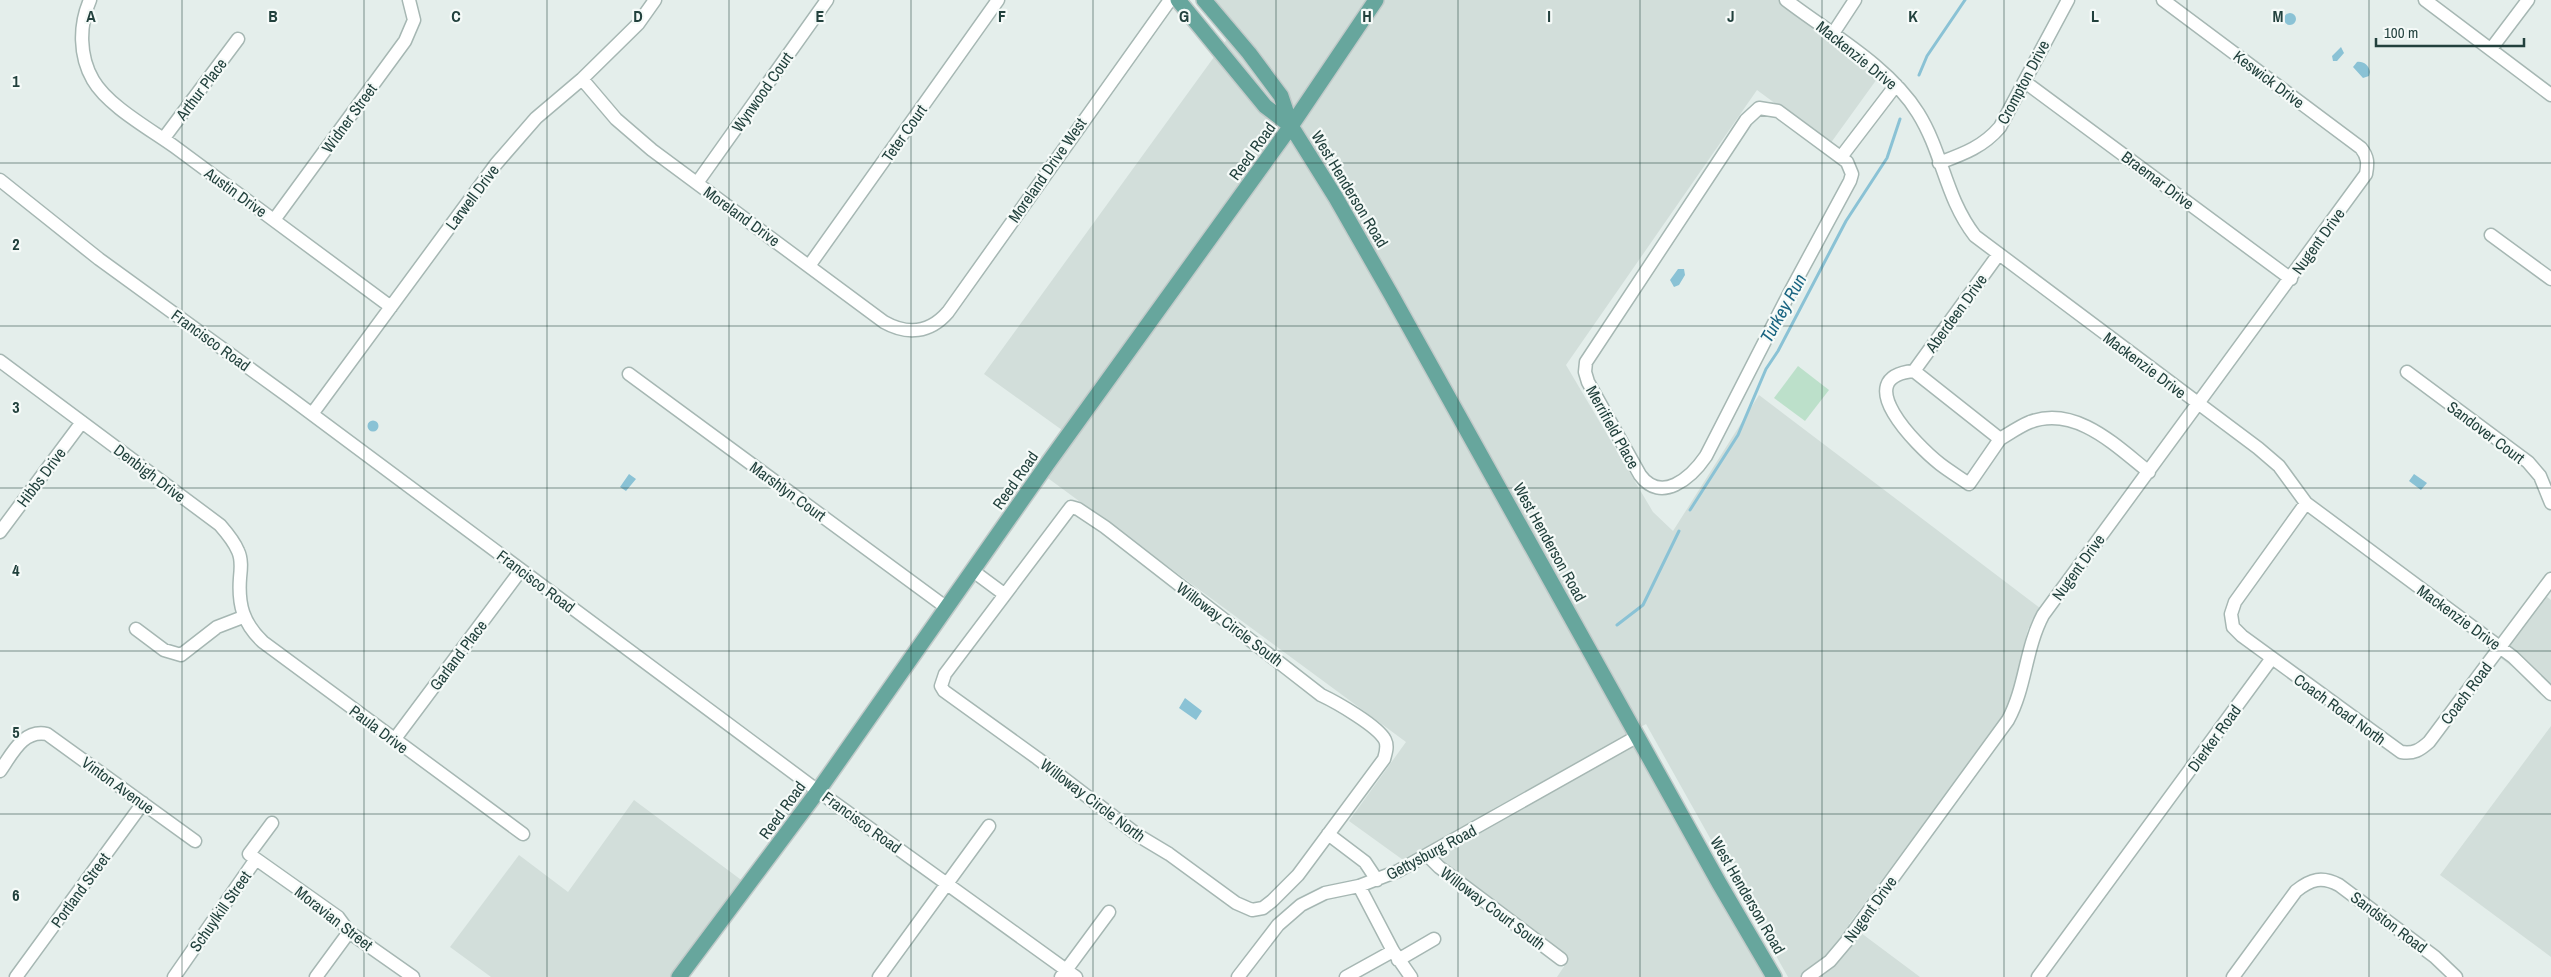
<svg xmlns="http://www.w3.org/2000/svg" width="2551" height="977" font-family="'Archivo Narrow',sans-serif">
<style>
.built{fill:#d2deda}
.green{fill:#bce0ca}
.water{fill:#8ac2d5}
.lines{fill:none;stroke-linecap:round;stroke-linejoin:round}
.stream{stroke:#8ac2d5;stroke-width:3}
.minor-casing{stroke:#a6b7b3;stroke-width:15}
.major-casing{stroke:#c1cac9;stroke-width:18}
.minor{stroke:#fff;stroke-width:12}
.major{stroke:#67a69d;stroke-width:15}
.grid{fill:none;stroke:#22413d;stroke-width:1;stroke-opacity:0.55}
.labels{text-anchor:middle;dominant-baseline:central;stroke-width:4.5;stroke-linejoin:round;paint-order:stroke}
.street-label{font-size:16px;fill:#22413d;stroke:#f5faf8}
.water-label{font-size:18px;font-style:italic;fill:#196481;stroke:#f5faf8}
.grid-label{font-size:16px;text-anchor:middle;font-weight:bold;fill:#22413d;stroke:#f5faf8;stroke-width:4.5;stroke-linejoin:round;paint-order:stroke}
</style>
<rect width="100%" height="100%" fill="#e4eeeb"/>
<path class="built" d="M1204,0H1786L1882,72L1830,144L1757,90L1566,365L1653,512L1673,531L1759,395L2040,608L2028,629L2021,656L2016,689L2002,718L1849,924L1920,977H1788L1646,724L1493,809L1500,814L1638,736L1774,977H1557L1567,962L1427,856L1410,865L1349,821L1406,742L1041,473L1069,435L984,374L1230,35Z
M2540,591L2551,600V696L2494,653Z
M2551,726V957L2440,875Z
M634,800L748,885L679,977H491L450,947L519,855L568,892Z"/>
<path class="green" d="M1798,366L1829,390L1805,421L1774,398Z"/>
<path class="water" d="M2284 19a6 6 0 1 1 12 0a6 6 0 1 1-12 0Z
M2341,47L2344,53L2337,61H2333L2332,56Z
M2357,62C2363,61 2369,65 2370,72L2369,76L2363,78L2353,67Z
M1678,269H1684L1685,275L1679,285L1674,287L1670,280Z
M367.5 426a5.5 5.5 0 1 1 11 0a5.5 5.5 0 1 1-11 0Z
M629,474L636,479L626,491L620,487Z
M2414,474L2427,483L2421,490L2409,481Z
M1185,698L1202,711L1196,720L1179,708Z"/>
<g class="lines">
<path class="stream" d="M1919,75L1927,56L1965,0
M1690,510L1738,435L1766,369L1778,351L1846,221L1887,158L1900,119
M1617,625L1643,605L1679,531"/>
<g class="minor-casing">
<path id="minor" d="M90,0C79,25 79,56 93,80C108,106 150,129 175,147C247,200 319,253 391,307
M1786,0C1829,33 1889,66 1918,113C1943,153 1945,197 1975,236L2258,448L2279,466L2306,503L2513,657L2551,694
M2425,0L2551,95
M1832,35L1855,0
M2491,49L2528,0
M582,79L616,119L652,150L884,322C907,335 930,333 948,312L1170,0
M2025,82L2291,279
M1759,108L1778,111L1847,162L1852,174L1850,181L1790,292L1706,456C1691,478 1661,504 1640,475L1588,382L1585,372L1586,362L1746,120Z
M164,138L238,39
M1841,157L1896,85
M1939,163C1963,154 1983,147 2000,127L2068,0
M0,180L99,259L289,397L818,791L1076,977
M697,183L827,0
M274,220L405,41L414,20L409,0
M2491,235L2551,279
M1998,255L1914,371L2000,439C2010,433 2020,426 2030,422C2076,405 2116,446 2149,472
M809,266L998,0
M0,361L220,525C227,533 234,541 238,551C242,559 241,569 240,578C238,605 243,623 263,642L523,834
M1914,371C1848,377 1917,446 1940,464C1949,471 1959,477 1969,484L2000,439
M2407,372L2528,462L2540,476L2551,503
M629,374L947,608
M312,414L496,164L536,118L582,79L638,24L655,0
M2306,503L2235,602L2231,614L2233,627L2242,636L2401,752C2414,754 2420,750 2429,742L2551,579
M1071,507L1078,509L1105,527L1321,695C1336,702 1378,726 1385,740C1388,746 1386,752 1384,759L1298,875L1272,901L1263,908L1252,910L1236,903L1169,854L1139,836L1037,758L944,691L941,686L945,674Z
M0,532L82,422
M973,571L1004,594
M136,629L164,650L181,655L217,627L243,617
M394,740L521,570
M0,771C12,754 23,729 47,734L195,841
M1328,834L1365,862L1377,880
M1427,855L1439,867L1561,959
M256,859L338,917L349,932L413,977
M1359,886L1393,951L1411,977
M1398,960L1434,939
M16,977L143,803
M174,977L256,859L249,854L272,823
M316,977L349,932
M879,977L989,826
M1061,977L1109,912
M1238,977L1278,925L1301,905L1325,893L1359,886L1398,871L1638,736
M1346,977L1393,951
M1808,977L1830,961L1846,942L2008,720C2026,687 2025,649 2043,615L2366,174C2368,163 2368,157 2361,148L2163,0
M2038,977L2272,658
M2233,977L2296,891C2311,879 2322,876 2339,885L2435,957L2456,977"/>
</g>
<g class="major-casing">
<path id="major" d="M1178,0L1265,106L1291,126
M1204,0L1249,53L1281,96L1291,126L1336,198L1392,296L1719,883L1774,977
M679,977L818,791L1048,463L1291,126L1376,0"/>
</g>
<use href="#minor" class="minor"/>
<use href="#major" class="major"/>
</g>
<path class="grid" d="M182,0V977M364,0V977M547,0V977M729,0V977M911,0V977M1093,0V977M1276,0V977M1458,0V977M1640,0V977M1822,0V977M2004,0V977M2187,0V977M2369,0V977M0,163H2551M0,326H2551M0,488H2551M0,651H2551M0,814H2551"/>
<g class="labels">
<g class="street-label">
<text transform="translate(1857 55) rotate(39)">Mackenzie Drive</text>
<text transform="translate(2269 79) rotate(37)">Keswick Drive</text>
<text transform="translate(2023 82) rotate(-62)">Crompton Drive</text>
<text transform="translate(201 89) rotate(-53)">Arthur Place</text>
<text transform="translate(762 92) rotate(-55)">Wynwood Court</text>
<text transform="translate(349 118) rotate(-54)">Widner Street</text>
<text transform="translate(904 133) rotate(-55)">Teter Court</text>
<text transform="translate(1252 151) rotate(-54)">Reed Road</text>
<text transform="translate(1047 170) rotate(-55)">Moreland Drive West</text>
<text transform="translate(2158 180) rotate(37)">Braemar Drive</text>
<text transform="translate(1350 189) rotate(59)">West Henderson Road</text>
<text transform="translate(236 192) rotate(36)">Austin Drive</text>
<text transform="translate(472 197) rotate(-53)">Larwell Drive</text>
<text transform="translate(742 216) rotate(36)">Moreland Drive</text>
<text transform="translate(2318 241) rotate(-54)">Nugent Drive</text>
<text transform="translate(1956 313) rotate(-54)">Aberdeen Drive</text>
<text transform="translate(211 340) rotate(36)">Francisco Road</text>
<text transform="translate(2145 365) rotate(37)">Mackenzie Drive</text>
<text transform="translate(1613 427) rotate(61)">Merrifield Place</text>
<text transform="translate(2486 432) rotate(37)">Sandover Court</text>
<text transform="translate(150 473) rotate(37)">Denbigh Drive</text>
<text transform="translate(41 477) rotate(-53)">Hibbs Drive</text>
<text transform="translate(1015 480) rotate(-55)">Reed Road</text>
<text transform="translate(788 491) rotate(36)">Marshlyn Court</text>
<text transform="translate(1550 542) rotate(61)">West Henderson Road</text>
<text transform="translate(2078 567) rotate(-54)">Nugent Drive</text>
<text transform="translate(536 581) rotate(37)">Francisco Road</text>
<text transform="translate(2459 617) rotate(36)">Mackenzie Drive</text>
<text transform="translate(1230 624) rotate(37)">Willoway Circle South</text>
<text transform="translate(458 655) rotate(-53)">Garland Place</text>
<text transform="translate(2466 693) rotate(-53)">Coach Road</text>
<text transform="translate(2340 709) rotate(36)">Coach Road North</text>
<text transform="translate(379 729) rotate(37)">Paula Drive</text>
<text transform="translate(2214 738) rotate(-54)">Dierker Road</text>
<text transform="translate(118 785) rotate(36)">Vinton Avenue</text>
<text transform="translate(1093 800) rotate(37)">Willoway Circle North</text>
<text transform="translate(782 810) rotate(-54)">Reed Road</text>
<text transform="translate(862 822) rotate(36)">Francisco Road</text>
<text transform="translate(1431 852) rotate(-28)">Gettysburg Road</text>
<text transform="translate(80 890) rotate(-54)">Portland Street</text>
<text transform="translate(1748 895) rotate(60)">West Henderson Road</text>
<text transform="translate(1493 908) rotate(37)">Willoway Court South</text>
<text transform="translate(1870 909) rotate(-54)">Nugent Drive</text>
<text transform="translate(220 911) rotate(-55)">Schuylkill Street</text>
<text transform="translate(334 918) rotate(38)">Moravian Street</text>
<text transform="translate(2389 922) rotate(37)">Sandston Road</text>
</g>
<g class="water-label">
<text transform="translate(1783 308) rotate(-61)">Turkey Run</text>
</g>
</g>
<g class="grid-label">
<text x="91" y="22">A</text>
<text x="273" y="22">B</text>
<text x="456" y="22">C</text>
<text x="638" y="22">D</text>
<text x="820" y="22">E</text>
<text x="1002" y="22">F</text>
<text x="1184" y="22">G</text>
<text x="1367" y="22">H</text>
<text x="1549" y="22">I</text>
<text x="1731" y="22">J</text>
<text x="1913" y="22">K</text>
<text x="2095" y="22">L</text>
<text x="2278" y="22">M</text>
<text x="16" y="87">1</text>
<text x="16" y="250">2</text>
<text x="16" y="413">3</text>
<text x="16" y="576">4</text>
<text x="16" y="738">5</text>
<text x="16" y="901">6</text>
</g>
<path d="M2376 38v8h148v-8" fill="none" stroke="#22413d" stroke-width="2.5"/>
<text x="2384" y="38" font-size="15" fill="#22413d" stroke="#f5faf8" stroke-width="4" paint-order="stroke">100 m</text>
</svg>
